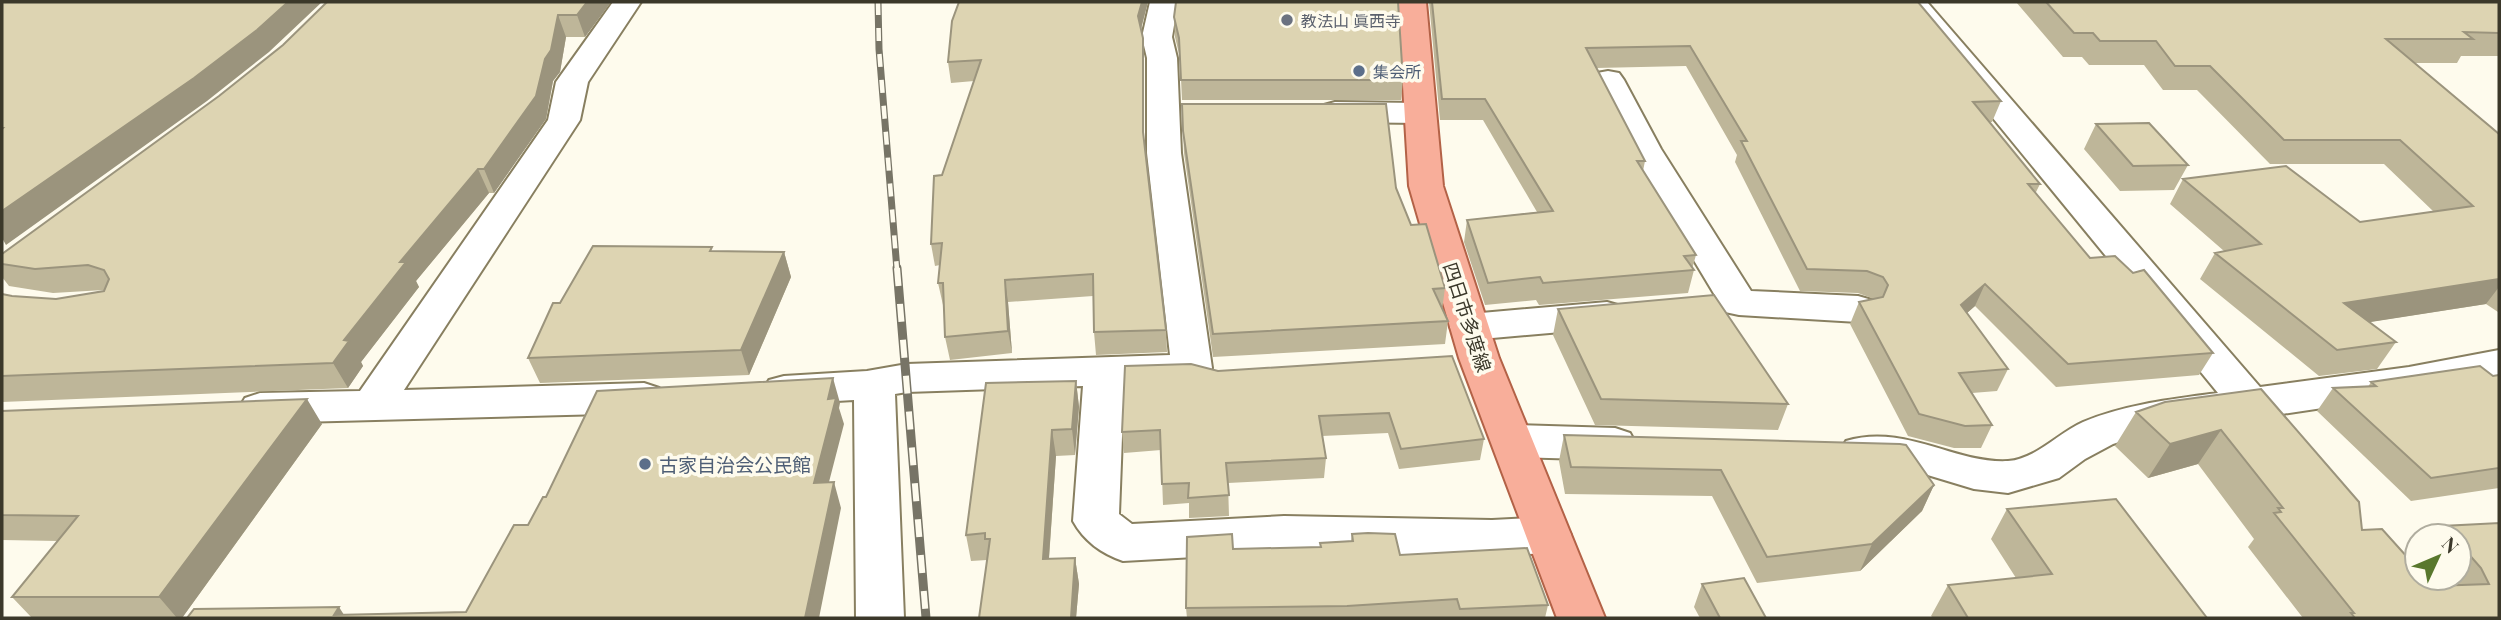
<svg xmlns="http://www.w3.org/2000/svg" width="2501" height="620" font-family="'Playfair Display','Noto Sans JP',serif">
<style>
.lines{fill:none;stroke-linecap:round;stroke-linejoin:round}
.minor-casing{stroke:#887f60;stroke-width:4}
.major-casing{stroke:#b36247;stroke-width:4}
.minor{fill:#fff;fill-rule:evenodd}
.major{fill:#f8ae9a;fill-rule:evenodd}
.rail-far1-casing{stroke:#777466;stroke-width:7}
.rail-casing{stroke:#777466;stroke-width:9}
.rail-far1{stroke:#fefbed;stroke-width:4.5;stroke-dasharray:13;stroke-linecap:butt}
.rail{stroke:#fefbed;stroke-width:6;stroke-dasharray:18;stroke-linecap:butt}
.wall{fill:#beb699}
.shaded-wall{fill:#9b947d}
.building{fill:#ddd4b2;stroke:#9b947d;stroke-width:2}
.worship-dot{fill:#6b7280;stroke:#fefbed;stroke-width:2.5}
.service-dot{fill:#5c6f8a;stroke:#fefbed;stroke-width:2.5}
.labels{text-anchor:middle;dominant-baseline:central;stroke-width:7;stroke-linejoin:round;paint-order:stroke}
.far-worship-label{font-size:16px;fill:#5b616d;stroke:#fefbed;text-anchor:start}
.far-service-label{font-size:16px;fill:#4e5e75;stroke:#fefbed;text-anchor:start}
.street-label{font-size:19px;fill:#3b382a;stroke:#fefbed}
.service-label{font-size:19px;fill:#4e5e75;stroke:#fefbed;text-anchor:start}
</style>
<rect width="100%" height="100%" fill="#fefbed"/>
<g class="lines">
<g class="minor-casing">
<path id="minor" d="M613,2H641L588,82L580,120L404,390L644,383L659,388L665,398L659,408L644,413L260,423L245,418L239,408L245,398L260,393L360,391L548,120L556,82Z
M1150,2H1178L1172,37L1177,58L1181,153L1212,368L1206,378L1192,382L1124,385L1119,514L1132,524L1284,516L1492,520L1548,517L1564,522L1571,535L1564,548L1548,553L1492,556L1284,552L1123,561C1102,554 1084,541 1073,521L1083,386L907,392L895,394L904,618H856L854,400L784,404L769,400L763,390L769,380L784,376L867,371L907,364L1170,355L1147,153V58L1142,37Z
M1898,2H1927L2260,387L2409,367L2499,350V378L2409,395L2282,414L2286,421L2280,432C2261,437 2252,434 2240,420L2143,434L2113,444L2085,459L2059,478L2008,493L1974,489L1921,473L1861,468L1846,463L1839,452L1846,441C1904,423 1956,464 2008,461C2036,459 2058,433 2083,422C2126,404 2173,399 2218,393Z
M1608,71L1619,73L1624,80L1661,149L1751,291L1858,296L1872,300L1877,309L1872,318L1858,322L1739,315L1725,312L1627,149L1592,80L1597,73Z
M1335,102L1420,103L1431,106L1436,113L1431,120L1420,123L1335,122L1324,119L1319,112L1324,105Z
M1607,302L1621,306L1626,315L1621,324L1607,328L1470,340L1456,336L1450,327L1456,318L1470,314Z
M1512,425L1615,428L1630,433L1636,444L1630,455L1615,460L1512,457L1497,452L1491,441L1497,430Z"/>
</g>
<g class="major-casing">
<path id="major" d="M1398,2H1426L1443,186L1499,358L1605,618H1557L1459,358L1409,186Z"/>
</g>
<use href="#minor" class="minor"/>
<use href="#major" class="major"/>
<g class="rail-far1-casing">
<path id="rail-far1" d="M878,2L879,49L897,270"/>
</g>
<g class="rail-casing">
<path id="rail" d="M897,268L926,618"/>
</g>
<use href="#rail-far1" class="rail-far1"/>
<use href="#rail" class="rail"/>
</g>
<path class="wall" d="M611,2L585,37H566L560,72L553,81L546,119L494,193H489L416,281L419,287L361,362L363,366L348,388L2,402V294L12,296L56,299L104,291V290L53,293L9,286L2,277V254L219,96L283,45Z
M959,2H1148L1141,29L1143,38L1144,58V143L1166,330L1167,352L1096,355L1094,332L1093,296L1008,302L1012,353L950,360L945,337L944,305H943L938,283L940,265L935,266L931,244L942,175L974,81L951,83L948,62Z
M1429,2H1918L2001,101L1992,122H1989L2040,184L2035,194L2090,258L2213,353L2199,375L2056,387L1975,306L1967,313L2008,369L1997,391L1972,393L1992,425L1981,448H1954L1908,436L1850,324L1859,302L1874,299L1858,293L1800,291L1735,162L1737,155L1686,66L1596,68L1645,161L1643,171L1696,255L1692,269L1694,270L1688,293L1539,305L1536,300L1485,305L1464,242L1467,220L1537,212L1483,120H1440Z
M2016,2H2499V56H2461L2457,63H2414L2499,134V312H2498L2486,304L2369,322L2396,342L2377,369L2319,376L2200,279L2215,253L2224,251L2170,204L2183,179L2360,222L2434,212L2384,164H2270L2197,90H2163L2144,65H2089L2082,57H2063Z
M1174,17L1403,80L1401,100H1182L1180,58L1175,37Z
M1182,104L1396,188L1411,225L1445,288L1442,310L1448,321L1445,344L1213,357L1184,153Z
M2096,124L2188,165L2174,190L2120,191L2084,149Z
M713,251L784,252L791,277L749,375L540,383L528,358L560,303Z
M1558,309L1788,404L1778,430L1595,425L1553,335Z
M1452,356L1484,439L1480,460L1399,469L1388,433L1322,436L1326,458L1324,478L1228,483L1229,516L1189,518V503L1163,505L1161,450L1124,453L1122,432L1218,371Z
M2499,375V488L2411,501L2317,411L2333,388L2368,387L2371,382Z
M1076,381L1079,407L1075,455L1056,456L1049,559L1075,558L1079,584L1076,618H979L987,560L971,561L966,535Z
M2261,389L2362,530L2433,586H2435L2428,578H2459V536H2434L2443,526L2499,523V618H2303L2248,547L2254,539L2198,464L2148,478L2115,446L2136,412Z
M2,411L322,424L182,618H32L12,597L58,541L2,540Z
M1564,435L1934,485L1922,511L1860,571L1757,583L1712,496L1565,494L1559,461Z
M2007,509L2207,618H1933L1931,616L1948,585L2016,578L1991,539Z
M1352,534L1400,555L1548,605L1545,618H1187L1186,608L1233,549L1320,547V543L1351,541Z
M2417,555V565L2413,560Z
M1702,584L1766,618H1700L1694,607Z"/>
<path class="shaded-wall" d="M288,2H322L269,52L207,101L6,245L2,238V211Z
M587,2H611L585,37L577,15Z
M1142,2H1148L1139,36L1138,16Z
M558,15L566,37L560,72L553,81L546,119L494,193L484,169Z
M1143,38L1144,58V153L1143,132Z
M478,169L489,193L416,281L419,287L361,362L363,366L348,388L333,363L344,340L400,262Z
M784,252L791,277L749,375L741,350Z
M2499,279V287L2486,304L2326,329L2344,303Z
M1005,280L1008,302L1012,353L1008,331Z
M1985,284L1975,306L1951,327L1961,305Z
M833,378L840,403L839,408L844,424L822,509L814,483L828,399Z
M1076,381L1079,407L1075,455L1072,429Z
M307,399L322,424L182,618H177L159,597Z
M1052,430L1056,456L1047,585L1043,559Z
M2221,430L2198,464L2148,478L2170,444Z
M834,482L841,508L819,618H805Z
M1934,485L1922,511L1860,571L1872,544Z
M1075,558L1079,584L1076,618H1071Z
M339,607L346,618L334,615Z"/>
<path class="building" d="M2,2H288L257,30L194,78L2,211V129L3,128H2Z
M327,2H587L577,15H558L551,50L545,59L536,96L484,169H478L400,262H406L344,340L349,341L333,363L2,376V294L12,296L56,299L104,291L109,279L104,270L88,265L35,269L2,264V254L219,96L283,45Z
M959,2H1142L1138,16L1143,38V132L1166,330L1094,332L1093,274L1005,280L1008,331L945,337L943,283H938L942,243L931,244L934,176L942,175L981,60L948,62L952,21Z
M1176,2H1398L1403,80H1181L1179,38L1174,17Z
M1432,2H1918L2001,101L1973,102L2040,184H2028L2090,258L2115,256L2133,273L2144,270L2213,353L2068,364L1985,284L1961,305L2008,369L1959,373L1992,425L1965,426L1919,414L1859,302L1883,297L1888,285L1883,277L1867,271L1807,269L1741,141H1747L1690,46L1586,48L1645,161H1637L1696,255L1684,256L1694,270L1543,283L1540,277L1488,283L1467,220L1553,211L1485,99H1442Z
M2046,2H2499V33L2464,32L2473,39H2386L2499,134V279L2344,303L2396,342L2337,350L2215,253L2261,244L2183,179L2286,166L2360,222L2473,206L2400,140H2284L2210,66H2175L2156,41H2100L2093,33H2074Z
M1182,104H1386L1396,188L1411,225L1426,224L1445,288L1433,289L1448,321L1213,334L1183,131Z
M2149,123L2188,165L2133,166L2096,124Z
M593,246L712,247L710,251L784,252L741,350L528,358L553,303H560Z
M1714,295L1788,404L1601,399L1558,309Z
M1452,356L1484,439L1401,449L1389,413L1319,416L1326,458L1226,463L1229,495L1188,498L1189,483L1162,484L1160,430L1122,432L1125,366L1191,364L1218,371Z
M2480,366L2493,376L2499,375V468L2431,478L2333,388L2376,386L2371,382Z
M833,378L828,399L836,398L814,483L834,482L805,618H187L194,609L339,607L334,615L466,612L514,525H528L543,497H546L597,391Z
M1076,381L1072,429L1052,430L1043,559L1075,558L1071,618H979L990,539H985V533L966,535L986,383Z
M2261,389L2359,502L2362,530L2382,529L2417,568V578H2426L2433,586L2489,584L2481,568L2459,543V536H2450L2449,533L2443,526L2499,523V618H2355L2351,613H2354L2274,513L2281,512L2278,508H2283L2221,430L2170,444L2136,412L2165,402Z
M307,399L159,597H12L78,516L2,515V411Z
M1564,435L1900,444L1906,445L1934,485L1872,544L1767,557L1721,470L1571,467Z
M2116,499L2207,618H1968L1948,585L2052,574L2007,509Z
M1368,533L1395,534L1400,555L1527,548L1548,605L1460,609L1457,599L1347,606L1186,608L1187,537L1232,534L1233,549L1321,547L1320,543L1353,541L1352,534Z
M1744,578L1766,618H1720L1702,584Z"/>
<circle class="worship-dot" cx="1287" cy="20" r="7"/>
<g class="service-dot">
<circle cx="1359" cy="71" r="7"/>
<circle cx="645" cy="464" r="7"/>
</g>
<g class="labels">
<g class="far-worship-label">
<text x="1301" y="20">教法山 眞西寺</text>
</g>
<g class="far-service-label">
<text x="1373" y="71">集会所</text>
</g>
<g class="street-label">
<text transform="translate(1468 317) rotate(72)">四日市多度線</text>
</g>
<g class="service-label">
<text x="659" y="464">古家自治会公民館</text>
</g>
</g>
<rect width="2501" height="620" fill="none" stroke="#3b382a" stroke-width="7"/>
<g transform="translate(2438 557) rotate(46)"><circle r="33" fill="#fefbed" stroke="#b0ad9f" stroke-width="2"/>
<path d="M0-5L12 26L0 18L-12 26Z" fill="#59772d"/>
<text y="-10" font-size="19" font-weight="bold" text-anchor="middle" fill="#3b382a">N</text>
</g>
</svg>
